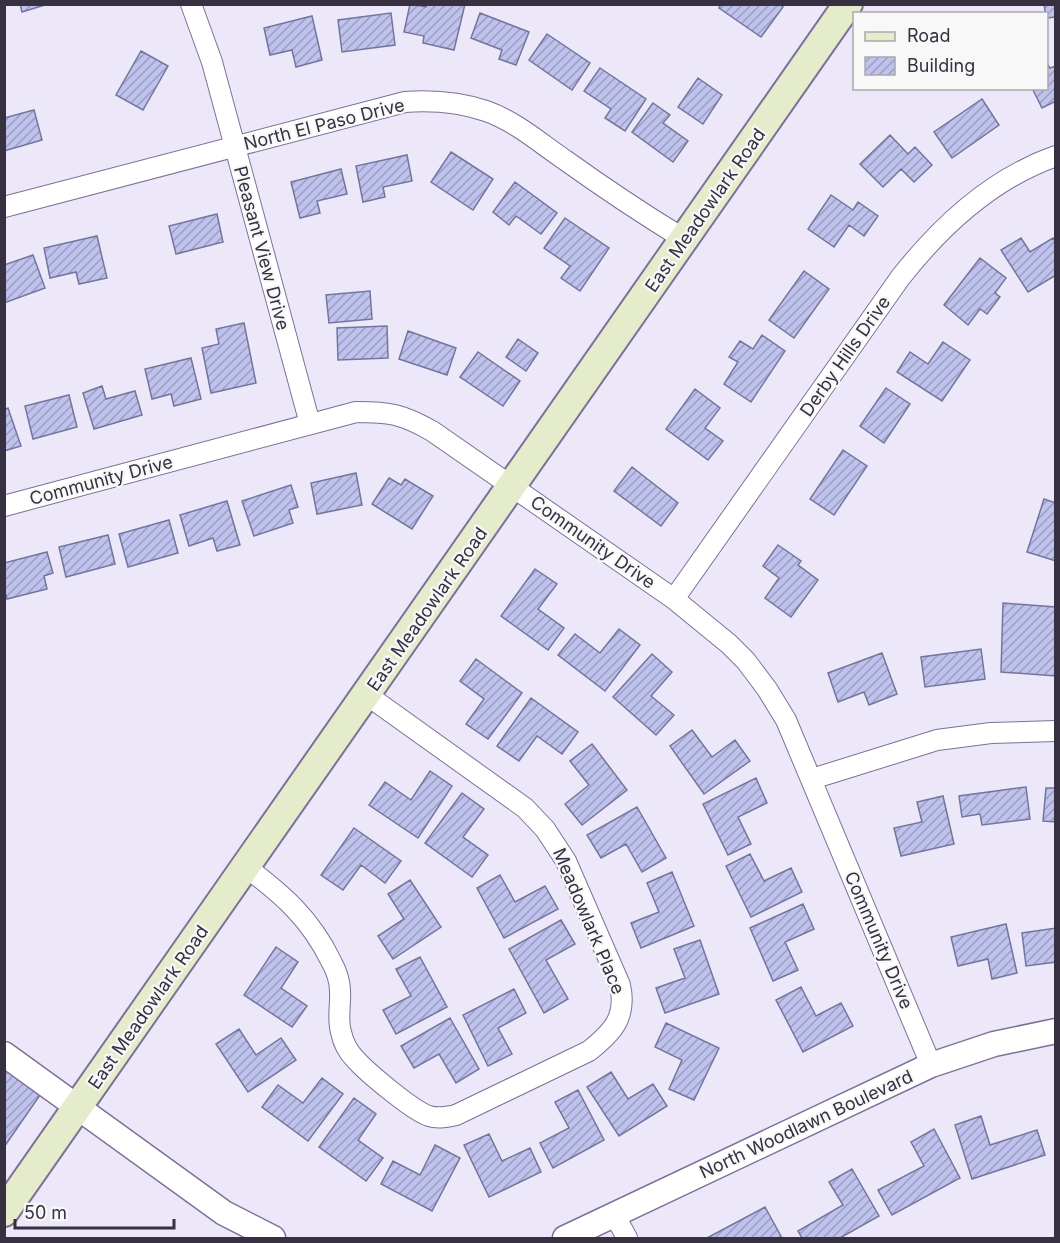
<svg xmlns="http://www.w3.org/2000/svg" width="1060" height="1243" font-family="Inter,sans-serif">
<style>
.building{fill:url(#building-hatch);stroke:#73759c;stroke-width:1.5}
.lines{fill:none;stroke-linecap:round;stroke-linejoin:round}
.minor-casing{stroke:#7e7096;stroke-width:22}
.tertiary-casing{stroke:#7e7096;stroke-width:27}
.secondary-casing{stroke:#7e7096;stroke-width:32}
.minor{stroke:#fff;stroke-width:20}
.tertiary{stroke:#fff;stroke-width:24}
.secondary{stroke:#e4eccb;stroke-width:28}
.labels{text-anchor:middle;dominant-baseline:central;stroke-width:4.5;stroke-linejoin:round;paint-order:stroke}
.street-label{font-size:18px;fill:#363041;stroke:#f8f8f8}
</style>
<defs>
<pattern id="building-hatch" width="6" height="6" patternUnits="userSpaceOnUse" patternTransform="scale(1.5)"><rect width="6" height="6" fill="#bec2ec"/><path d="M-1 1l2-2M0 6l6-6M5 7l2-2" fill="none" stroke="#9b9ec1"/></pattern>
</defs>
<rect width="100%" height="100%" fill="#ede8f9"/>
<path class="building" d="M20,4H48L22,12Z
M410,4L426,7L427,4H465L454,50L423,43L424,36L404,32Z
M721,4H779L783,7L761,37L719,8Z
M1044,4H1056V17L1046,18Z
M391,13L395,45L342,52L338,20Z
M480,13L529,32L516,65L499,59L502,50L471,38Z
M312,16L322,60L296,67L292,50L270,55L264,28Z
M547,34L590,63L572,90L529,60Z
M141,51L168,66L143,110L116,95Z
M1046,62L1050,68L1056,66V101L1042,108L1032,88H1046Z
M600,68L646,99L625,131L605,118L611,109L584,91Z
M698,78L722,95L703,124L678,107Z
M982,99L999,125L952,158L934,132Z
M653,103L670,115L663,123L688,141L673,162L632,132Z
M34,110L42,140L4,151V118Z
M890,135L908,154L915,147L932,165L914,182L901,169L883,187L860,164Z
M451,152L493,179L473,210L431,182Z
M407,155L412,181L383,187L385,197L363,202L356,166Z
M341,169L347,194L317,201L320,213L300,218L291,182Z
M515,182L557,213L541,234L516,216L509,225L493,212Z
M831,195L853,210L858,202L878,216L864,236L849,225L834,247L808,229Z
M217,214L223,242L176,254L169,226Z
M565,218L609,248L580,291L561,278L570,266L544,248Z
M97,236L107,278L79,284L76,272L50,278L44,248Z
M1021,238L1030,252L1053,238L1056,242V275L1028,292L1001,250Z
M33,255L45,288L4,303V265Z
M980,258L1006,278L995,293L1000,297L987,314L980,309L968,325L944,305Z
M804,271L829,289L794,338L769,320Z
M370,291L372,319L329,323L326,295Z
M244,323L256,383L211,393L202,348L219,344L216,329Z
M387,326L388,358L338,360L337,328Z
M408,331L456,348L447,375L399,359Z
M762,335L785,351L751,402L724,384L738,362L729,357L740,341L753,349Z
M518,339L538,353L526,371L506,357Z
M943,342L970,360L942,401L897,372L910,352L928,364Z
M478,352L520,381L503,406L460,377Z
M191,358L201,399L174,406L171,394L152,399L145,369Z
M102,386L106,399L135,391L142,415L94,429L83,393Z
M886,388L910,404L884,443L860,426Z
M695,389L720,408L705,428L723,441L708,460L666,429Z
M69,395L77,427L33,439L25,406Z
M8,408L21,446L4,451V410Z
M843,450L867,466L834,515L810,499Z
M632,467L678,503L661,526L614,491Z
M356,473L362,505L317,514L311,483Z
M389,478L401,485L405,479L433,496L412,529L372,504Z
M291,485L298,507L289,510L293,523L254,536L242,501Z
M1044,499L1056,503V561L1027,552Z
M227,501L240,545L217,551L213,538L189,546L180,515Z
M169,520L178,553L128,567L119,534Z
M108,535L115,564L66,577L59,547Z
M778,545L801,561L798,565L818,580L791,617L765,598L779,578L763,566Z
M47,552L53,573L44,576L47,589L7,599L4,588V563Z
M535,569L557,584L538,609L564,628L548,650L501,616Z
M1003,603L1056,607V676L1001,672Z
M619,629L640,645L605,691L558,655L575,634L600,653Z
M981,649L985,679L925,687L921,657Z
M882,653L897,694L869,705L864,692L838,702L828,673Z
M652,654L672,672L651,696L674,715L656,735L613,697Z
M476,659L522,693L488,739L466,724L484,699L460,681Z
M531,698L578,732L562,754L537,736L519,761L497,746Z
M692,730L712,757L735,740L750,761L704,794L670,746Z
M592,744L627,790L582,825L565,804L589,785L570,761Z
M430,771L452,786L418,838L369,805L385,782L411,800Z
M756,778L767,803L738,817L751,844L728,855L703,804Z
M1026,787L1030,819L982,825L980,814L962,817L959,796Z
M1046,788H1056V822L1043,821Z
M462,793L484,809L463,837L488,855L472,877L425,843Z
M943,796L954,844L901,856L894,828L922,822L917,802Z
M637,807L666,858L642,872L626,844L601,858L587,835Z
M354,828L401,861L385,883L361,865L343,890L321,875Z
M750,854L764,881L791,868L802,892L751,917L726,866Z
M672,872L694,926L641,948L631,923L659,912L647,883Z
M500,875L515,902L545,886L558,909L504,938L477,888Z
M410,880L441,927L393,959L378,936L404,919L388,894Z
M803,904L814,929L785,942L798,970L773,981L750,928Z
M561,920L575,944L546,960L568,999L544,1013L509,949Z
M1006,924L1017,973L992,979L988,959L958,966L951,937Z
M1056,928V962L1026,966L1022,933Z
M700,940L719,994L665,1013L656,988L685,978L674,949Z
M276,947L298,962L281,988L307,1006L292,1027L244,995Z
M420,957L447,1007L396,1034L383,1010L411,996L396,969Z
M801,987L816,1016L841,1003L853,1026L803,1052L776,1000Z
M514,989L526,1013L498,1028L512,1054L488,1066L463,1015Z
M450,1018L479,1069L456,1083L439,1054L414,1068L401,1046Z
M666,1023L719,1048L694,1100L669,1089L682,1060L655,1047Z
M239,1029L256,1055L281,1038L296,1060L248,1092L216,1044Z
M4,1055L47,1085L4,1147Z
M611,1072L628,1099L653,1084L667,1106L619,1136L587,1087Z
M322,1078L343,1094L308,1141L262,1107L278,1085L303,1103Z
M578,1090L604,1140L553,1168L540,1143L569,1128L555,1102Z
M354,1098L376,1114L358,1140L383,1158L366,1181L319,1147Z
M981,1116L990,1145L1037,1130L1045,1155L972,1179L955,1125Z
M934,1129L960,1178L892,1215L878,1190L924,1166L911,1142Z
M489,1134L502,1161L530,1148L541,1172L489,1197L464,1145Z
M435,1145L460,1158L432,1211L381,1184L393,1161L420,1175Z
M852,1169L879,1216L840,1238H802L798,1231L843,1205L829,1182Z
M765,1207L782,1238H707Z"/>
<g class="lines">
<g class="minor-casing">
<path id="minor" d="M191,4L212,62L310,424
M4,207L405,102C433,100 459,102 486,111C515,121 540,143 565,160C604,188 643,214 684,239
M4,506L356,412C390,412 402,414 432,431L674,599L729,644L746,661L767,689L786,720L931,1065
M674,599L900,278C940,227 993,178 1056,156
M812,779L937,740L991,733L1056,731
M246,867C283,895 310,918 331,961C336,970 340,981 340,991C341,1005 337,1018 341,1032C343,1042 349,1053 356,1060C368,1073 413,1111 429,1116C438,1119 447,1117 456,1115L589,1051C613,1032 627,1017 620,985L566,861L545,829L525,808L367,695
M614,1214L627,1238"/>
</g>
<g class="tertiary-casing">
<path id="tertiary" d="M4,1054L224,1213L273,1238
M565,1238L931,1065L994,1044L1056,1031"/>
</g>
<g class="secondary-casing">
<path id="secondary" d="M4,1212L848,4"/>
</g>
<use href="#minor" class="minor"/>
<use href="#tertiary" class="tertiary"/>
<use href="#secondary" class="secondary"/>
</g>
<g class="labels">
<g class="street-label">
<text transform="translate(324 124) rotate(-14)">North El Paso Drive</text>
<text transform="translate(705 210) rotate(-55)">East Meadowlark Road</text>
<text transform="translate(262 248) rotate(75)">Pleasant View Drive</text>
<text transform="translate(845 356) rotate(-55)">Derby Hills Drive</text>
<text transform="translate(101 480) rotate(-15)">Community Drive</text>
<text transform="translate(593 542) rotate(35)">Community Drive</text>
<text transform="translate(427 609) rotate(-55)">East Meadowlark Road</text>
<text transform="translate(589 921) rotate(67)">Meadowlark Place</text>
<text transform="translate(879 940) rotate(67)">Community Drive</text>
<text transform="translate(148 1007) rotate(-55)">East Meadowlark Road</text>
<text transform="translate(806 1124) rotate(-25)">North Woodlawn Boulevard</text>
</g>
</g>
<rect width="1060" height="1243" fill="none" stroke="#363041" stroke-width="12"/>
<rect x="853" y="12" width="195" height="78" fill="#f8f8f8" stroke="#aaa8af" stroke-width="1.5"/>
<rect x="865" y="32" width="30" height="9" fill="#e4eccb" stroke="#aaa8af" stroke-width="1.5"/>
<text x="907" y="42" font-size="18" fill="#363041">Road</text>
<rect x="865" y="57" width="30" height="18" fill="url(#building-hatch)" stroke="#aaa8af" stroke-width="1.5"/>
<text x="907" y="72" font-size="18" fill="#363041">Building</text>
<path d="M15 1219v9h159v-9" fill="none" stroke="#363041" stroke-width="3"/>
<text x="24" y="1219" font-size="18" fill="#363041" stroke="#f8f8f8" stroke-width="4.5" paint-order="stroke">50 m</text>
</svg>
